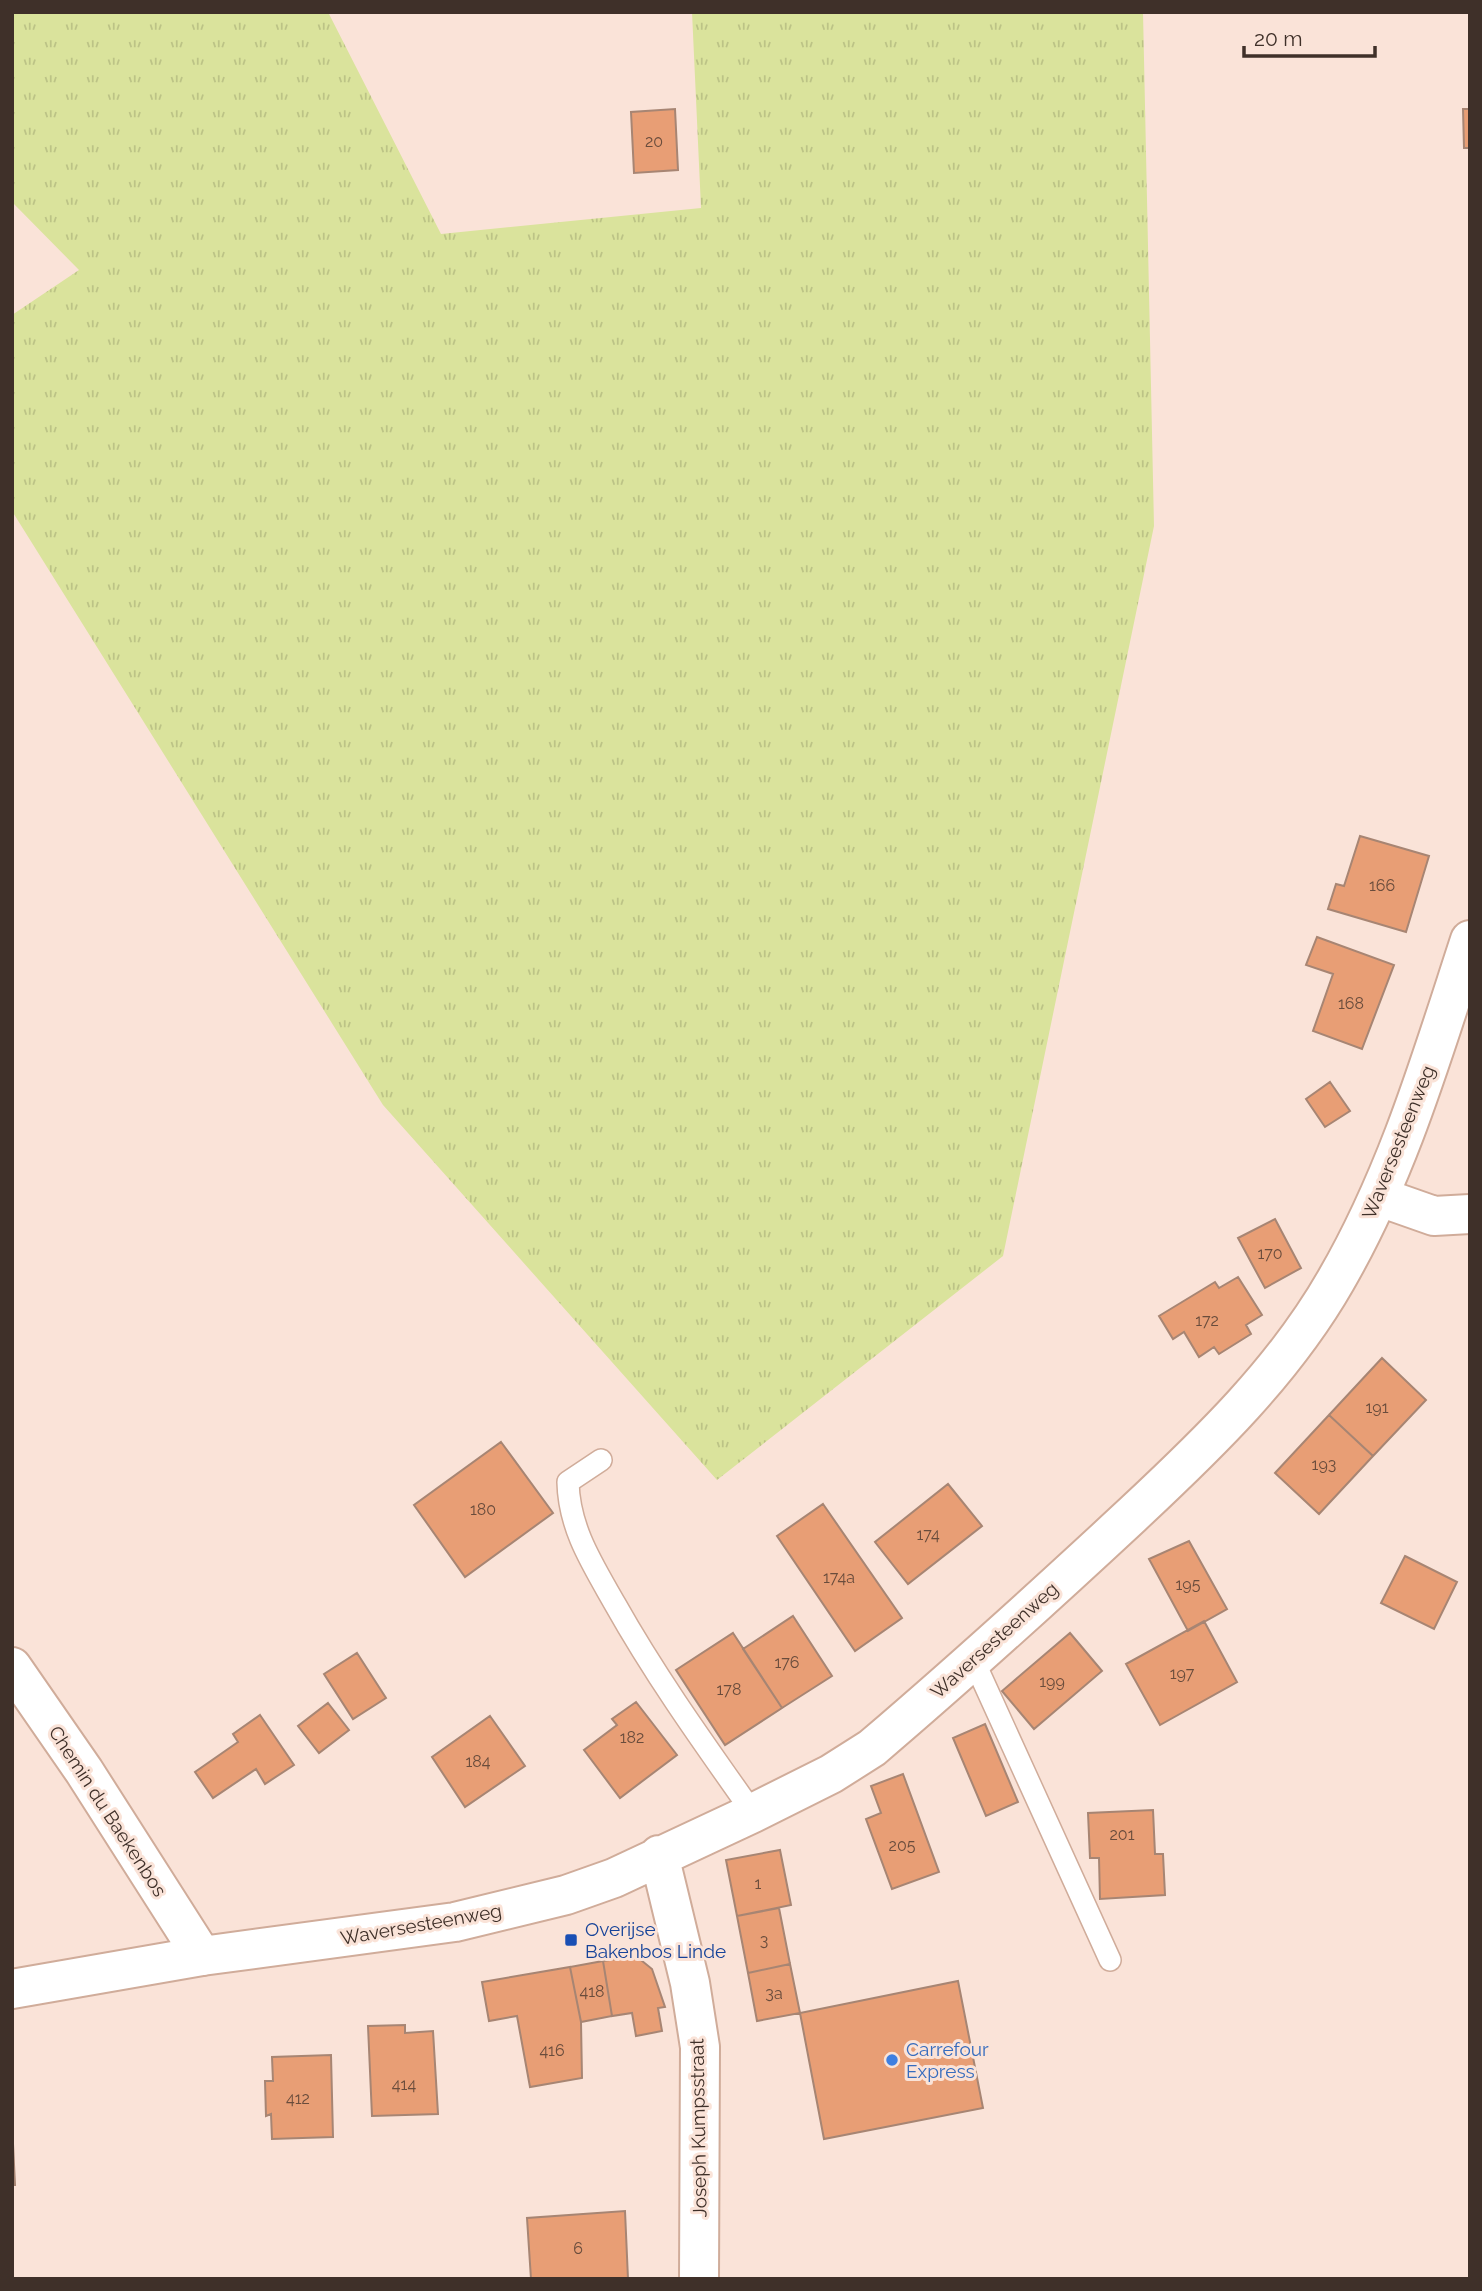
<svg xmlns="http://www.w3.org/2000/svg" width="1482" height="2291" font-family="Raleway,sans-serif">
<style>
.grass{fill:url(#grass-tufts)}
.building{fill:#e89e75;stroke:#a78573;stroke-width:2}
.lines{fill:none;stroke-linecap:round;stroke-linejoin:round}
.lane-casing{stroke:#d0ac9a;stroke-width:24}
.street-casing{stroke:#d0ac9a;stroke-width:42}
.secondary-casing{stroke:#d0ac9a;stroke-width:42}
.lane{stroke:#fff;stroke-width:21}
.street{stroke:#fff;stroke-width:38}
.secondary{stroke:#fff;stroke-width:38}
.transit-dot{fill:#1a4fb4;stroke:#fae3d8;stroke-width:2.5}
.shop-dot{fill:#3f7fe0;stroke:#fae3d8;stroke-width:2.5}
.labels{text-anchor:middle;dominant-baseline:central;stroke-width:6;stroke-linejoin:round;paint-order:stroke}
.number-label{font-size:16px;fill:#694c3c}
.street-label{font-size:19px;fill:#3f3029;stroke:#fae3d8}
.transit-label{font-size:19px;fill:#164399;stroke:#fae3d8;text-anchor:start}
.shop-label{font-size:19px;fill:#366cbe;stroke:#fae3d8;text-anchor:start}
</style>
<defs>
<pattern id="grass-tufts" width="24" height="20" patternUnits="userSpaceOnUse" patternTransform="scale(1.75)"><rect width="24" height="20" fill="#dae39c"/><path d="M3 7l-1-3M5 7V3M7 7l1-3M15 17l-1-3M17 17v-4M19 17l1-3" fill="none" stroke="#bcc386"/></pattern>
</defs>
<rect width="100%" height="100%" fill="#fae3d8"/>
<path class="grass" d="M12,12H328L441,234L701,208L692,12H1143L1154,526L1003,1256L717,1480L383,1105L12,511V315L79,270L12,202Z"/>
<path class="building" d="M675,109L678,170L634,173L631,112Z
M1463,109H1470V148H1464Z
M1360,836L1429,856L1406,932L1328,909L1336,884L1344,886Z
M1317,937L1394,965L1362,1049L1313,1031L1333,974L1306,965Z
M1330,1082L1350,1111L1325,1127L1306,1099Z
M1275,1219L1301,1268L1265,1288L1238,1238Z
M1238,1277L1262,1315L1246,1325L1251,1334L1219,1354L1214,1347L1199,1357L1184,1332L1173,1339L1159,1316L1215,1282L1219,1288Z
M1382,1358L1426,1400L1373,1456L1329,1415Z
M1329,1415L1373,1456L1319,1514L1275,1473Z
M501,1442L553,1513L465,1577L414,1505Z
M948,1484L982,1526L908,1584L875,1542Z
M823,1504L902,1618L855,1651L777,1536Z
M1189,1541L1227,1609L1188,1631L1149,1559Z
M1405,1556L1457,1582L1434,1629L1381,1603Z
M793,1616L832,1676L782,1708L743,1649Z
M1204,1621L1237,1682L1160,1725L1126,1664Z
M733,1633L782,1708L725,1745L676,1670Z
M1070,1633L1102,1671L1034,1729L1002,1691Z
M357,1653L386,1698L353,1719L324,1674Z
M636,1702L677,1755L620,1798L584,1750L617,1725L612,1719Z
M328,1703L349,1730L319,1753L298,1726Z
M260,1715L294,1765L265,1784L256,1769L213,1798L195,1772L238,1742L233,1734Z
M490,1716L525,1766L465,1807L432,1757Z
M985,1724L1018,1802L986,1816L953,1738Z
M903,1774L939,1872L892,1889L866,1819L881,1813L871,1786Z
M1153,1810L1155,1854H1163L1165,1895L1100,1899L1099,1858H1090L1088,1813Z
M780,1850L791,1905L737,1916L726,1860Z
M779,1908L790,1964L748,1973L737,1916Z
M636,1956L652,1969L665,2007L658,2008L662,2031L636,2036L632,2013L612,2016L603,1961Z
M603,1961L612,2016L581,2022L570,1967Z
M790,1964L800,2013L757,2021L748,1973Z
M570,1967L581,2022L582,2078L530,2087L517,2016L489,2021L482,1982Z
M958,1981L983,2108L824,2139L800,2013Z
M405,2025V2033L433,2031L438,2114L372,2116L368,2026Z
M331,2055L333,2137L272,2139L271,2114L266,2116L265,2081H273L272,2057Z
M12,2123L15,2185H12Z
M625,2211L628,2279H531L527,2218Z"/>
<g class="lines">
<g class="lane-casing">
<path id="lane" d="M601,1460L568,1482C569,1529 593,1565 615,1604C656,1677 705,1745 753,1813
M973,1659L1110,1960"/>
</g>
<g class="street-casing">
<path id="street" d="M1380,1197L1434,1216L1470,1214
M12,1667L84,1771L202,1956"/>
</g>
<g class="secondary-casing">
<path id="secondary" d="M659,1855L690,1983L700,2047L699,2279
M12,1989L202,1956L455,1922L566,1895L614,1878L753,1813L831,1774L872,1748C960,1673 1047,1594 1132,1515C1208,1444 1284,1371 1336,1280C1398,1173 1432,1056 1470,940"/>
</g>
<use href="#lane" class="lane"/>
<use href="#street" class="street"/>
<use href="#secondary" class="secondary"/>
</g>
<rect class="transit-dot" x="564" y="1933" width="14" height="14" rx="3.5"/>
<circle class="shop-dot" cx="892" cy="2060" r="7"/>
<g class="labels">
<g class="number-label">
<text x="654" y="141">20</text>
<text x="1382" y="885">166</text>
<text x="1351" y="1003">168</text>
<text x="1270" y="1253">170</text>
<text x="1207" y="1320">172</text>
<text x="1377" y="1407">191</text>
<text x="1324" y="1464">193</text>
<text x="483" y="1509">180</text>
<text x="928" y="1534">174</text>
<text x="839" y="1577">174a</text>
<text x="1188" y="1584">195</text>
<text x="787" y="1662">176</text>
<text x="1182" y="1673">197</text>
<text x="1052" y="1681">199</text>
<text x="729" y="1689">178</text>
<text x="632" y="1737">182</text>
<text x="478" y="1761">184</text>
<text x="1122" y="1834">201</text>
<text x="902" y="1845">205</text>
<text x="758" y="1883">1</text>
<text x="764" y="1940">3</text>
<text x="592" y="1991">418</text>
<text x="774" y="1993">3a</text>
<text x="552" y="2050">416</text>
<text x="404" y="2084">414</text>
<text x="298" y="2098">412</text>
<text x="578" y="2248">6</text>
</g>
<g class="street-label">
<text transform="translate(1398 1142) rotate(-68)">Waversesteenweg</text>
<text transform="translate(994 1640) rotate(-42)">Waversesteenweg</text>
<text transform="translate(108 1811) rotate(57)">Chemin du Baekenbos</text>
<text transform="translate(421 1924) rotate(-10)">Waversesteenweg</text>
<text transform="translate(698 2128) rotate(-91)">Joseph Kumpsstraat</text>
</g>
<g class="transit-label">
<text x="585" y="1929">Overijse<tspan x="585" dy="22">Bakenbos Linde</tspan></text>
</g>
<g class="shop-label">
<text x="906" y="2049">Carrefour<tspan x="906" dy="22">Express</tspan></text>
</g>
</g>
<rect width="1482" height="2291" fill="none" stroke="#3f3029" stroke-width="28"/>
<path d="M1244 46v10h131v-10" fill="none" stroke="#3f3029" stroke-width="3.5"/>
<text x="1254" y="46" font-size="21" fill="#3f3029" stroke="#fae3d8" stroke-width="5" paint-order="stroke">20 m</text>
</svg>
